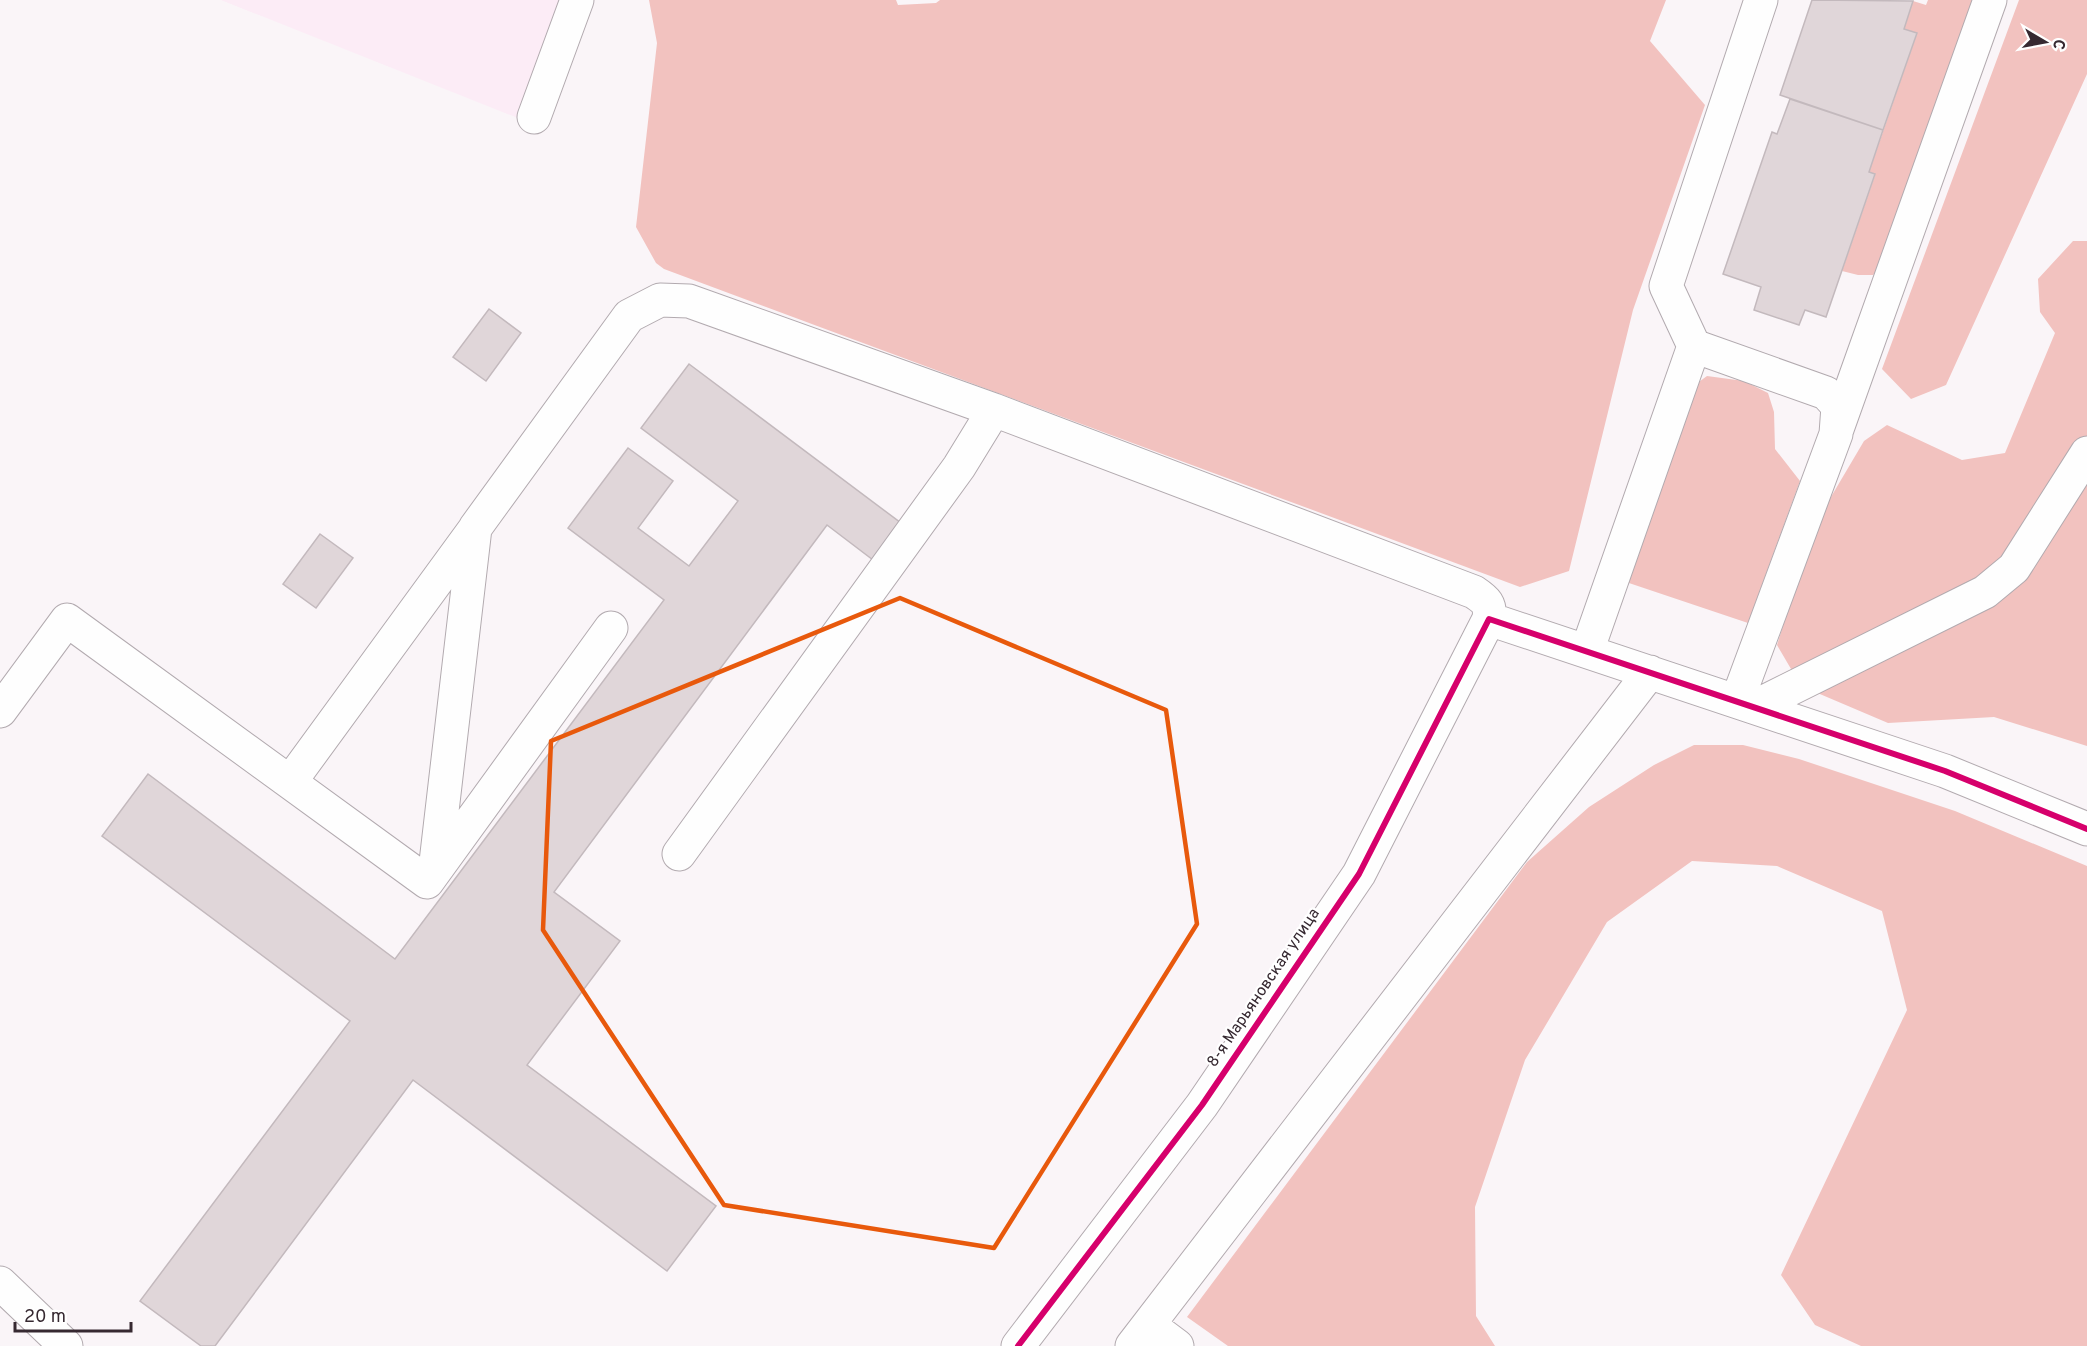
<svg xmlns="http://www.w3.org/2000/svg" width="2087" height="1346" font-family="Overpass,sans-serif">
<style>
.built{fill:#fcecf6}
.forest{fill:#f2c2bf}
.building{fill:#e0d6d9;stroke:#c3b9bd;stroke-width:1.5}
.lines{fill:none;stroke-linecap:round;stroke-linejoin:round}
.minor-casing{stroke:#b2aaaf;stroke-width:35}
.minor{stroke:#fefefe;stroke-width:33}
.cycleway-casing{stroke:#fff;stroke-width:10}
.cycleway{stroke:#d6006c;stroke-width:6}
.marked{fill:none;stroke:#e8590c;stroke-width:4.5;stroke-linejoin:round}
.labels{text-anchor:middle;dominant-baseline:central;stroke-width:4.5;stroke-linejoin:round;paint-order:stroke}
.street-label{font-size:16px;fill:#362931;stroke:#fff}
</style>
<rect width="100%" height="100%" fill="#faf5f8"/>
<path class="built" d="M221,0H591L543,128Z"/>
<path class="forest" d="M649,0H896L898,5L936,3L940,0H1666L1650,41L1705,105L1633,310L1569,571L1520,587L664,269L656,263L636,227L657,43Z
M1928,0H1976L1884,264L1873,275H1858L1842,271L1875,175L1869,172L1917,33L1904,29L1913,1L1926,5Z
M2019,0H2087V74L1946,385L1911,399L1882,369Z
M2073,241H2087V746L1994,717L1888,723L1801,686L1777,645L1815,524L1864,441L1887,425L1962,460L2005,453L2055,333L2040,312L2038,279Z
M1707,376L1744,381L1768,393L1774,412L1775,449L1800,481L1748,623L1620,580L1692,387Z
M1694,745H1743L1799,759L1955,811L2087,866V1346H1861L1815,1325L1781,1275L1907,1010L1882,911L1777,866L1692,861L1607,922L1525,1060L1475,1207L1476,1316L1495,1346H1228L1187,1317L1527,862L1589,807L1654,765Z"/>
<path class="building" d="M1812,0L1913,1L1904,29L1917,33L1883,130L1780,95Z
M1790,99L1883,130L1869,172L1875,174L1826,317L1805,310L1799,325L1754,310L1761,287L1723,274L1772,132L1777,134Z
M489,309L521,333L486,381L453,357Z
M689,364L905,526L877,563L827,525L554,892L620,941L527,1065L716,1206L667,1271L413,1080L215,1346H201L140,1301L350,1021L102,836L148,774L395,959L664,600L568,528L628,448L673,481L638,528L689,566L738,501L641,428Z
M320,534L353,558L316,608L283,584Z"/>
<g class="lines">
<g class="minor-casing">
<path id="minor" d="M534,117L577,0
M994,410L1474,592C1486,600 1491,604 1489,619L1359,874L1202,1105L1018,1346
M1837,429L1990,0
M1489,619L1945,771L2087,829
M1587,651L1694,346
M1737,701L1836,434L1838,406L1826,393L1694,346L1666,286L1761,0
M1754,707L1985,592L2014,568L2087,453
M0,711L67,620L427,882L611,628
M290,782L474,530
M435,871L475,528L629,316L660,300L689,301L994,410L959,467L679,854
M0,1283L66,1346
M1149,1325L1177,1346
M1132,1346L1650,672"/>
</g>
<use href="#minor" class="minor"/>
<g class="cycleway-casing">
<path id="cycleway" d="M1018,1346L1202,1105L1359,874L1489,619L1945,771L2087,829"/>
</g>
<use href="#cycleway" class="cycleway"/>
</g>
<path class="marked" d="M900,598L1166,710L1197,924L994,1248L724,1205L543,930L551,741Z"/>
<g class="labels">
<g class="street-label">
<text transform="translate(1264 988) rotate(-56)">8-я Марьяновская улица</text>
</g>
</g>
<g transform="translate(2045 42) rotate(100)" stroke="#ffffff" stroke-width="4.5" paint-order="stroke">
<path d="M0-4.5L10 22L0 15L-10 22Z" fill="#362931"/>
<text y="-9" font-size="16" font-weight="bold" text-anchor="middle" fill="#362931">С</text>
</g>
<path d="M15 1322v9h116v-9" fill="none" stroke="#362931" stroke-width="3"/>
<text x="24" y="1322" font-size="18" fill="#362931" stroke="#ffffff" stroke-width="4.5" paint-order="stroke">20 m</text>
</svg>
